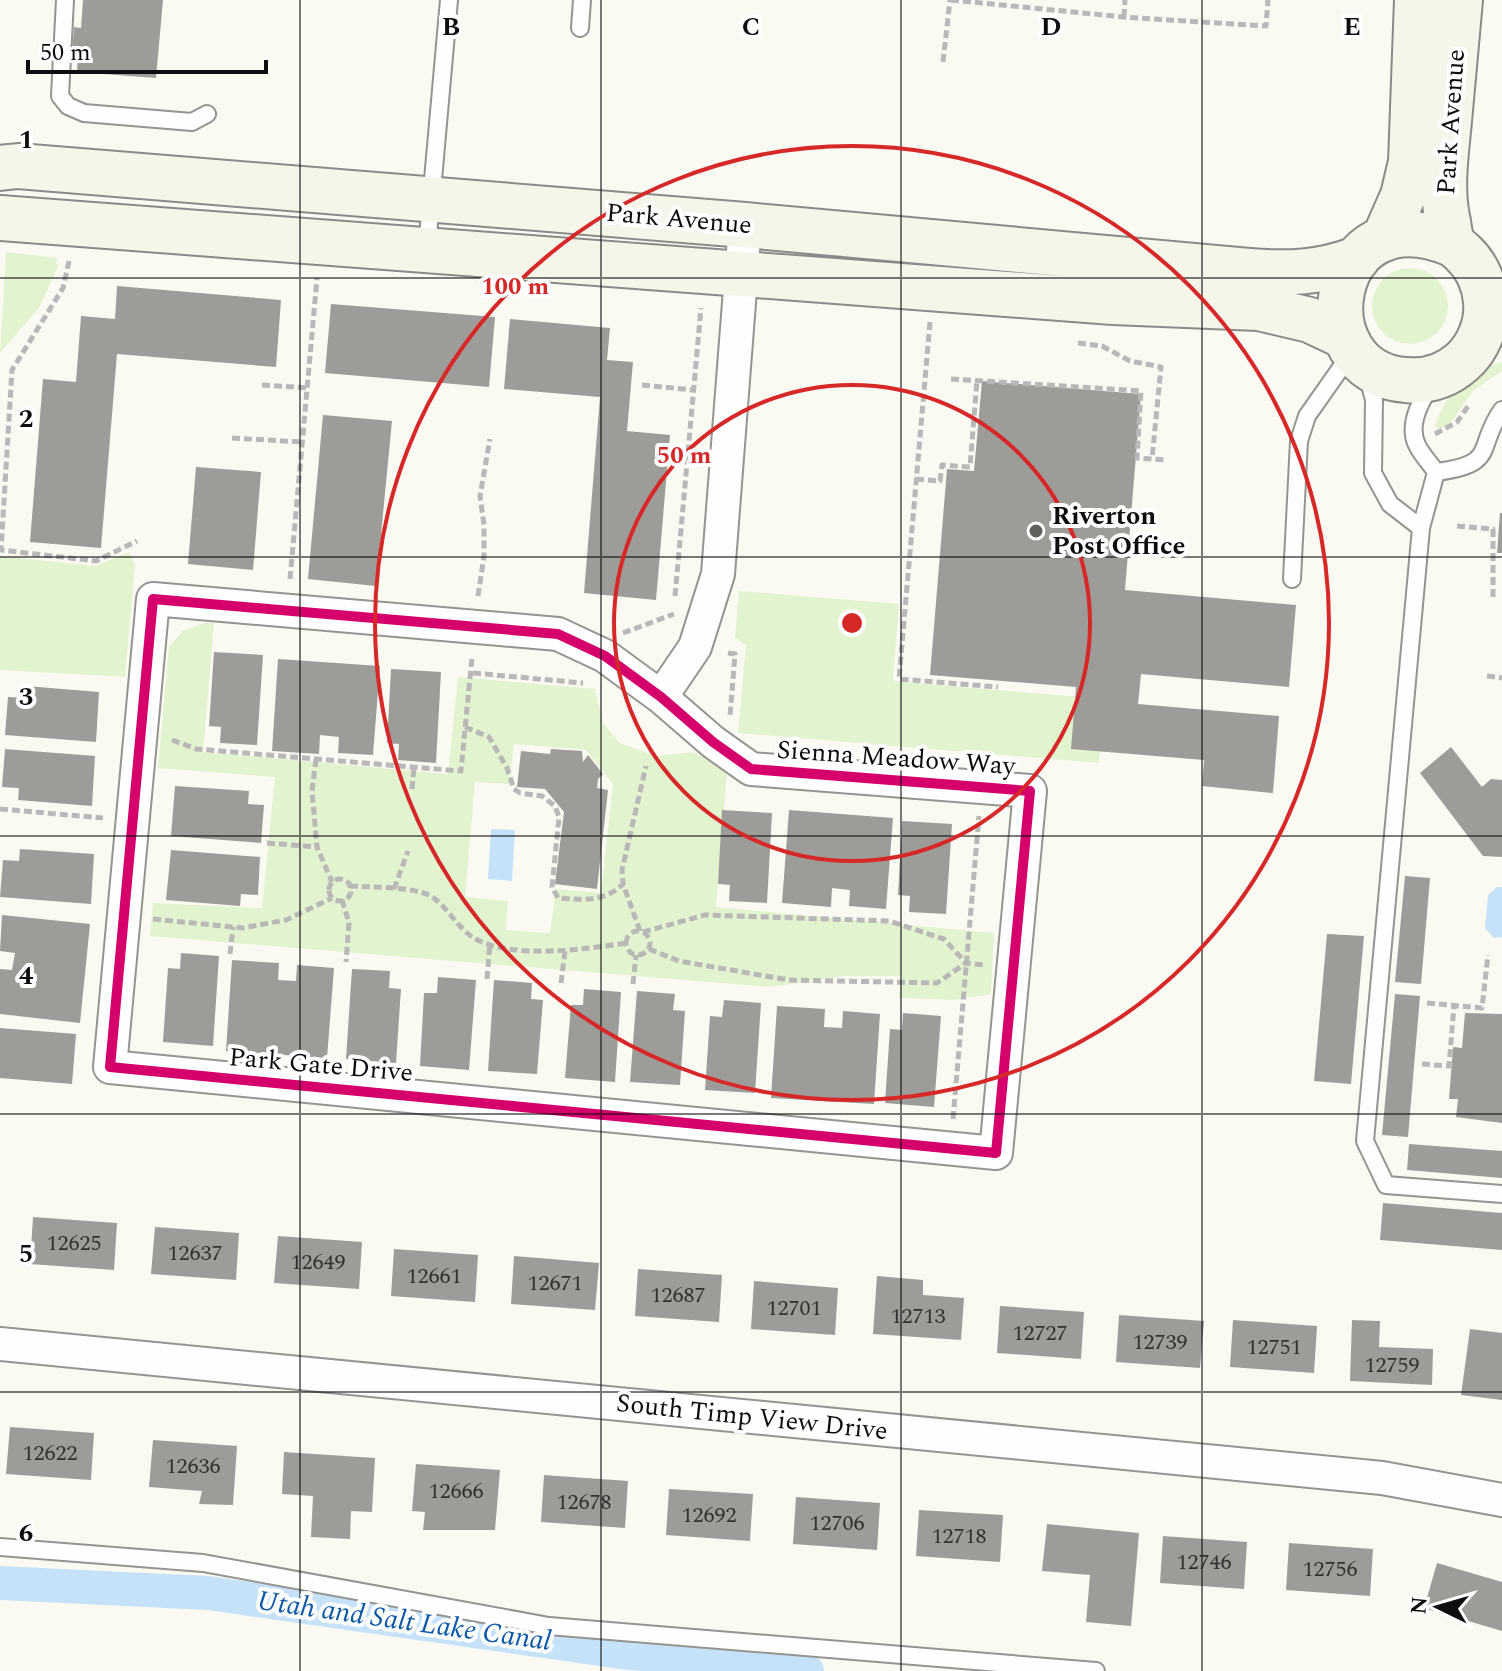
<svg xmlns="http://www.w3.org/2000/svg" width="1502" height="1671" font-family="Spectral,serif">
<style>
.green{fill:#e2f3d0;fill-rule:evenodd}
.water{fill:#c5e2f8}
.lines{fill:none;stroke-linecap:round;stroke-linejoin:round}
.canal{stroke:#c5e2f8;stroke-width:34}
.building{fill:#9e9c98}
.lane-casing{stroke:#949490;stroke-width:20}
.street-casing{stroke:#949490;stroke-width:36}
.secondary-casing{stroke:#8b8a87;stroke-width:48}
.path{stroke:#b8b8b6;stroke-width:5;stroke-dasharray:8 4;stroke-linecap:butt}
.lane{stroke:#fefefd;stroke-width:16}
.street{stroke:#fefefd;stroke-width:32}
.secondary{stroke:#f5f5ea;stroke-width:44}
.cycleway-casing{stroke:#fff;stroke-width:15}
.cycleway{stroke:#d6006c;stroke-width:10}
.grid{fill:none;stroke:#0d0d0d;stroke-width:2;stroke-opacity:0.55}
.ring{fill:none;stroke:#d62828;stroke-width:4}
.poi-dot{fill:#60605d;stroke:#fff;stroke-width:3}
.labels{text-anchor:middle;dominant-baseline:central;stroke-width:8;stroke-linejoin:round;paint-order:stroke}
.number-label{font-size:22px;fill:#313130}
.street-label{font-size:26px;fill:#0d0d0d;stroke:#fff}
.poi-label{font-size:26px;font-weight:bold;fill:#0d0d0d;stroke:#fff;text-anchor:start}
.water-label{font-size:28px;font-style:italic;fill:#0d59a9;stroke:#fff}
.grid-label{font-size:26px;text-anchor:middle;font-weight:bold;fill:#0d0d0d;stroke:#fff;stroke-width:8;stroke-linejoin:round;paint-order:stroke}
.centre{fill:#d62828;stroke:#fff;stroke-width:4}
.ring-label{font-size:24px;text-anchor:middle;font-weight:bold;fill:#d62828;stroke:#fff;stroke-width:8;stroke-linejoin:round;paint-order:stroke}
</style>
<rect width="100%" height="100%" fill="#fbfaf2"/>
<path class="green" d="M6,252L58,258L56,264L59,265L39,308L0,353Z
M1372 306a38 38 0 1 1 76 0a38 38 0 1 1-76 0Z
M1502,362V371L1473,391L1452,421L1440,429L1435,426C1448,389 1466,374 1502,362Z
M129,552L135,565L125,677L0,670V556L96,566Z
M739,591L899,604L893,681L1104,699L1099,763L738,733L746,645L735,638Z
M204,623H214L203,752L448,774L458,677L595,689L603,723L620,743L656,756L693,752L727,770L716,907L994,933L991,994L954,1000L899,998L901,976H844L769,987L150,936L153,903L262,908L275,777L158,768L169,647L183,631ZM514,744L586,750L613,784L601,893L556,889L550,933L506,930L508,901L465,897L475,782L509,784Z"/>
<path class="water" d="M491,829L515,830L512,881L488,879Z
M1497,887H1502V937L1494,938L1485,928L1488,895Z"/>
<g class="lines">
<path class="canal" d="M0,1583L208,1593L621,1652L807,1671"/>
</g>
<path class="building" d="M83,0H163L156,78L77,72L78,55H72L74,27L81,28Z
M117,286L281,300L276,367L117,354L101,548L30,542L43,379L76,382L81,316L115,319Z
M331,304L495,317L489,387L325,373Z
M510,319L610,328L607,360L633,362L627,431L670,435L656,600L584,593L600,397L504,389Z
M982,381L1141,394L1125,590L1296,605L1289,687L1141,674L1138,704L1279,716L1273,793L1202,786L1204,760L1071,749L1076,687L930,675L947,469L974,471Z
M323,415L392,421L376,586L308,579Z
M196,467L261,472L253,570L188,564Z
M1500,513H1502V553H1497Z
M214,652L263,655L257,745L220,743L221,727L209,726Z
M278,659L380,666L373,755L338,753L339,737L320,735L319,754L272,751Z
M391,669L441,672L436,763L398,760L399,744L387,743Z
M26,686L99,692L96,742L5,735L8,697L25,698Z
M1451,747L1482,787L1491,779L1502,780V857L1483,856L1420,773Z
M5,749L95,756L92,806L18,800L19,788L2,787Z
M551,749L582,751L583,762L588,755L603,774L598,779L597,788L608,790L597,889L555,884L564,812L545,789L517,787L521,751L550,754Z
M175,786L249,791L248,804L264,805L261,843L171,836Z
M722,810L772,813L767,903L729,901L730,885L718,884Z
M789,810L893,818L886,909L849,906L850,890L832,888L831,907L782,903Z
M902,821L952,824L946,914L909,912L910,896L898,895Z
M20,849L94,854L91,904L0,897L3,860L19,861Z
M171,850L260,857L258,895L241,894L240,906L166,900Z
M1405,876L1430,878L1421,984L1395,982Z
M2,915L90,924L80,1023L0,1014V969L12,970L15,953L0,951Z
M1327,934L1364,936L1351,1084L1314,1081Z
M181,953L219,956L213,1046L163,1042L168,968L180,969Z
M232,960L279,963L278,980L296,981L297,965L334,968L327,1058L226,1051Z
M352,969L390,971L389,988L401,989L396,1063L346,1059Z
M438,977L476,980L469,1070L420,1066L424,993H437Z
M494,980L532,983L531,999L543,1000L537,1074L488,1071Z
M584,989L621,992L615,1082L565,1078L571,1005H583Z
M637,991L675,994L673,1010L685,1011L680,1085L630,1082Z
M1395,994L1420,996L1408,1137L1382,1135Z
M724,1000L761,1003L755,1093L705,1090L710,1016L722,1017Z
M777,1006L825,1009L824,1027L842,1028L843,1011L880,1014L874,1104L771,1098Z
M903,1013L941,1016L934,1107L885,1103L890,1029L902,1030Z
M1465,1013L1502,1014V1123L1456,1117L1458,1099H1449L1453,1047L1462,1048Z
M0,1028L76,1034L72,1084L0,1078Z
M1409,1144L1502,1151V1178L1407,1170Z
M1383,1203L1502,1213V1250L1380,1240Z
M33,1217L117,1223L114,1270L30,1264Z
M155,1227L239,1233L236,1280L151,1274Z
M278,1236L362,1242L359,1289L274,1283Z
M394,1249L478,1255L475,1302L391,1296Z
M514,1256L599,1263L595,1310L511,1304Z
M638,1269L722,1275L719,1322L635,1316Z
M877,1276L923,1280V1295L964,1298L961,1340L873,1334Z
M754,1281L838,1288L835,1335L751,1329Z
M1000,1306L1084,1312L1081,1359L997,1353Z
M1119,1315L1204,1321L1200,1368L1116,1362Z
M1233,1320L1317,1326L1314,1373L1230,1367Z
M1352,1320L1380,1321L1379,1347L1433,1349L1432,1385L1350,1381Z
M1470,1329L1502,1333V1400L1461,1395Z
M10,1427L94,1433L91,1480L6,1474Z
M153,1440L237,1446L233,1505L199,1504L202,1491L149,1487Z
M284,1452L375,1458L372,1512L351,1511L350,1539L311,1537L313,1496L282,1494Z
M416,1464L500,1470L495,1530H423L425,1512L412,1511Z
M544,1475L628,1481L625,1528L541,1522Z
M669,1489L753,1494L750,1541L666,1535Z
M796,1497L880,1503L877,1550L793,1544Z
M919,1510L1003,1515L1000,1562L916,1556Z
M1047,1524L1139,1533L1131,1626L1086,1622L1090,1575L1042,1571Z
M1163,1536L1247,1542L1244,1589L1160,1583Z
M1289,1543L1373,1549L1370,1596L1286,1590Z
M1437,1563L1502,1582V1631L1424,1608Z"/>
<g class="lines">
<g class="lane-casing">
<path id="lane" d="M65,0L60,96L68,106L84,113L192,122L207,114
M580,28L582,0
M427,247L449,0
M1367,374L1374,400L1373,473L1390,504L1421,528
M1432,384C1421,400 1407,425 1417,445C1421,454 1430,463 1436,472L1421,528L1365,1141L1386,1185L1502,1194
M1436,472C1499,464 1475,448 1502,410
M1292,579L1299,441L1307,416L1352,352
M0,1547L203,1563L549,1626L1096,1671"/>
</g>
<g class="street-casing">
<path id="street" d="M153,599L558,634L605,656L661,697L713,742L751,769L1030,791L996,1153L110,1067Z
M661,697L695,647L718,574L745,225
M0,1344L1382,1478L1502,1500"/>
</g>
<g class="secondary-casing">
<path id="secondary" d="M0,168L18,166L745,225L1249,271C1288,274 1320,273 1357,259
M0,218L1113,302L1259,308L1310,320L1344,336
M1384,239L1403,196L1411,162L1417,0
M1452,244C1326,191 1301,373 1406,380C1427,382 1446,376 1462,362C1478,348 1488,324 1486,302C1485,285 1477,266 1464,254C1460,249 1454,247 1452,241C1449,234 1449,225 1447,217C1441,186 1446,153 1449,121C1453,81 1456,40 1460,0"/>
</g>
<path class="path" d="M951,0L1124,17L1266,26L1268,0
M1124,17L1125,0
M943,62L950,0
M69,261L63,288L12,370L1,550L96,561L137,541
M930,322L899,679L998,687
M1078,343L1102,346L1130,361L1161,367L1152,459
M951,379L1141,391L1137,458L1166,460
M262,385L308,388
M642,385L693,390
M1435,434L1457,422L1469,405
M232,438L303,442
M916,479L940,481L942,465L970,467L977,380
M1457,526L1493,529V598
M290,579L317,278
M478,596L484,556V525L480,496L490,439
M675,596L701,308
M623,633L674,614
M728,653L735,654L730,716
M473,673L583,683
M1487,676L1502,678
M465,727L489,737L507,768L514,789L520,793L542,796L555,806L559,817L552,887L558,898C583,900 605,902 623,884
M172,740L196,749L461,771L472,657
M316,759L312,791L317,847L332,882
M412,789L414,767
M0,809L103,818
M267,843L317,847
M329 890a11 11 0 1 1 22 0a11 11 0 1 1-22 0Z
M350,886C369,887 414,887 429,895C447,905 457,928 474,938C511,960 586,949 627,943
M394,889L408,851
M342,900L349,923L346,962
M153,919L243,928L286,920L332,898
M640,931L623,884L622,870L646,766
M626 943a12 12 0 1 1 24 0a12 12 0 1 1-24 0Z
M643,932L705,915L889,921L944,939L966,963
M649,949L679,961L789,980L937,983L966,963L985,965
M230,954L233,927
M487,979L490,943
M561,983L565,951
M633,984L636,955
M1427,1003L1482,1008L1488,955
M1422,1064L1449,1066L1454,1006
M953,1119L979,816"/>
<use href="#lane" class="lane"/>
<use href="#street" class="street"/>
<use href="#secondary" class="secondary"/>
<g class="cycleway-casing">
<path id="cycleway" d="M153,599L558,634L605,656L661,697L713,742L751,769L1030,791L996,1153L110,1067Z"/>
</g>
<use href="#cycleway" class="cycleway"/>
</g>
<path class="grid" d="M300,0V1671M601,0V1671M901,0V1671M1202,0V1671M0,278H1502M0,557H1502M0,836H1502M0,1114H1502M0,1392H1502"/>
<g class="ring">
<circle cx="852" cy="623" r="238"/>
<circle cx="852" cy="623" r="477"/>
</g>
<circle class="poi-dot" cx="1036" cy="531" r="8"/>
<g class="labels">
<g class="number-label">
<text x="74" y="1243">12625</text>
<text x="195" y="1253">12637</text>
<text x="318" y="1262">12649</text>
<text x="434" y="1276">12661</text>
<text x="555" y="1283">12671</text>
<text x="678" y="1295">12687</text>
<text x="794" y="1308">12701</text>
<text x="918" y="1316">12713</text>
<text x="1040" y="1333">12727</text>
<text x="1160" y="1342">12739</text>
<text x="1274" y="1347">12751</text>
<text x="1392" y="1365">12759</text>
<text x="50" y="1453">12622</text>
<text x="193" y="1466">12636</text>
<text x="456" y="1491">12666</text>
<text x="584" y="1502">12678</text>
<text x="709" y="1515">12692</text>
<text x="837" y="1523">12706</text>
<text x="959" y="1536">12718</text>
<text x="1204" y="1562">12746</text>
<text x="1330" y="1569">12756</text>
</g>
<g class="street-label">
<text transform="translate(1451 122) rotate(-86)">Park Avenue</text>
<text transform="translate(679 219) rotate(5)">Park Avenue</text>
<text transform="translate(896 758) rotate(4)">Sienna Meadow Way</text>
<text transform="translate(321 1065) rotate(5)">Park Gate Drive</text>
<text transform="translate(752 1417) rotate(6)">South Timp View Drive</text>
</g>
<g class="poi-label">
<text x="1052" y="516">Riverton<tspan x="1052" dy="30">Post Office</tspan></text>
</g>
<g class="water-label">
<text transform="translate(404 1621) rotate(8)">Utah and Salt Lake Canal</text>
</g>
</g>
<g class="grid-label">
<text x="451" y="35">B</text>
<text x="751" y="35">C</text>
<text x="1051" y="35">D</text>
<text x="1352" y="35">E</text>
<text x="26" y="148">1</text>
<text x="26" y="427">2</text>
<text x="26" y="705">3</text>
<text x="26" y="984">4</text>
<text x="26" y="1262">5</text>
<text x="26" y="1541">6</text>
</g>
<circle cx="852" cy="623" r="12" class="centre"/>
<g class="ring-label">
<text x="515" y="294">100 m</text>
<text x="684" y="463">50 m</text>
</g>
<g transform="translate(1438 1607) rotate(275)" stroke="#ffffff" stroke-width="6" paint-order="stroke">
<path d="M0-6L14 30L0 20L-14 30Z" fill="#0d0d0d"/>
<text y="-12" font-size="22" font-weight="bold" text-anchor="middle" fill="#0d0d0d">N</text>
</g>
<path d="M28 60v12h238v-12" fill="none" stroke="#0d0d0d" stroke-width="4"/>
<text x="40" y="60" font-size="24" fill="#0d0d0d" stroke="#ffffff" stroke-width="6" paint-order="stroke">50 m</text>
</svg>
